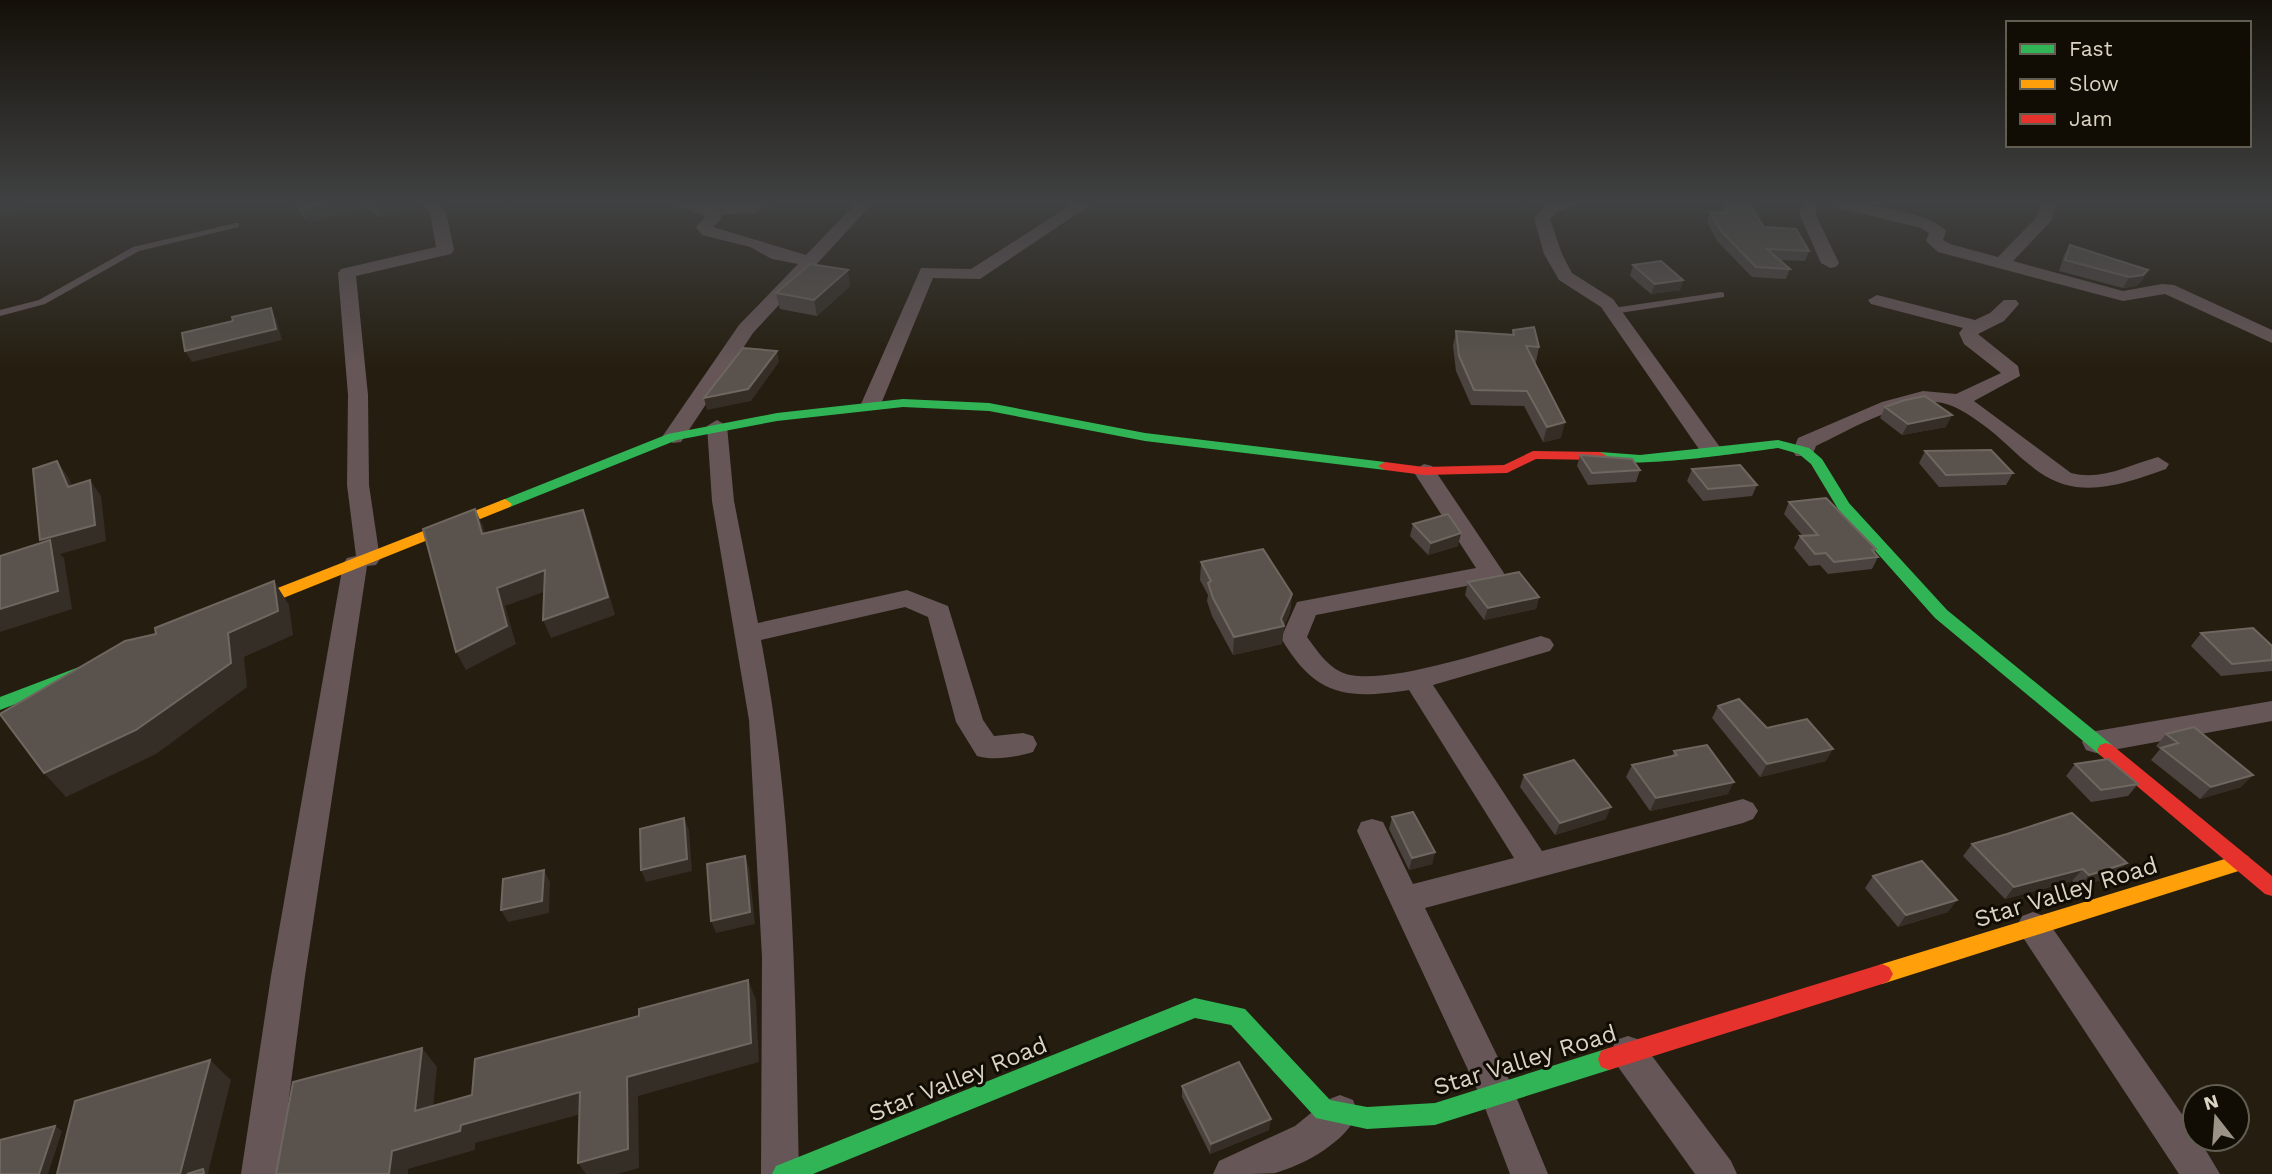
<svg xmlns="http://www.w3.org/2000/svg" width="2272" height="1174" font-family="'Work Sans',sans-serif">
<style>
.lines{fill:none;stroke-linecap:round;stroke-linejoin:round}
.lane{fill:#665657;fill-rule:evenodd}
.street{fill:#665657;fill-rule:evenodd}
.fast{fill:#30b455;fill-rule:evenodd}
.slow{fill:#ff9f0a;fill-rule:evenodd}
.jam{fill:#e5322d;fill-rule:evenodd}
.wall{fill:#4b433f}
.shaded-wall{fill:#352e26}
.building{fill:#5a534d;stroke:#6e6760;stroke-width:2}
.labels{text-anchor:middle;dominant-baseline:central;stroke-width:6;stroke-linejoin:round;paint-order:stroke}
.near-street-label{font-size:24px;fill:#dbd4c5;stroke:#110d04}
</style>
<rect width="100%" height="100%" fill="#251e10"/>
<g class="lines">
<path class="lane" d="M236,223H239V227L139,251L45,304L0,316V310L39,300L133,247Z
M1721,292L1724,293V297L1613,314L1608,311L1613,308Z"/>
<path class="street" d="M422,203H439L446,212L454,250L451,254L356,276L368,395L369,485L380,559L376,565L367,566L305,976L279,1174H241L271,976L343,564L347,558L356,556L347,485L348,395L338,273L341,269L436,247L430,213Z
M668,203H774L755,213L721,214L722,217L713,227L806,255L856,203H873L753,333L681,442L673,443L662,437L739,325L798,264L772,259L750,247L702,235L696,227L706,216Z
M1074,203H1093L980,279L933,278L881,404L878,408H864L861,404L921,268L971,269Z
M1554,203H1580L1557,212L1550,219L1562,254L1572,273L1613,299L1722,450L1719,455H1703L1601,307L1559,280L1544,254L1534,218L1545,206Z
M1803,203H1819L1815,213L1839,263L1836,267L1830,268L1821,263L1799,213Z
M1828,203C1856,203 1928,210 1946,231L1943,240L1950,244L1998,257L2037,217L2041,203H2057L2051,221L2013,261L2123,291L2162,284L2174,285L2272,330V343L2165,294L2123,301L1938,252L1926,241L1929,233L1921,228L1830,206Z
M1877,295L1975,320L1990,313L2004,300H2016L2019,304L2004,321L1978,334L2018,366L2020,376L1974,401L2071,473C2102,481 2129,465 2158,457L2169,464L2166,469C2123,484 2080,501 2039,472C2019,458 2003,439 1982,424C1968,414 1953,403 1935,402C1899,401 1847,431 1816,446L1812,456H1796L1793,451L1798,438L1882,402L1923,391L1956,394L2001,373L1964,344L1959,333L1963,328L1871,304L1868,300Z
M717,420L727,426L734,501L758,623L907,590L948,606L983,720L994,736L1023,733L1033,736L1037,744L1033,752C1016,757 994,761 977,756L956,722L928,617L905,607L761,640C795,815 795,996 799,1174H761L762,957L749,720L712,501L707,426Z
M1424,464L1432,466L1504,573L1501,579L1492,581L1316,615L1307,637C1316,649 1326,665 1341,672C1377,690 1500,647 1541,636L1550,639L1554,645L1550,651L1433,685L1542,851L1743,799L1753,803L1758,811L1753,819L1743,823L1425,908L1510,1082L1548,1174H1510L1482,1100L1357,831L1361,822L1372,819L1383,822L1413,884L1514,858L1409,690C1346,700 1315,696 1281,638L1297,602L1476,568L1413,471Z
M2272,701V721L2096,753L2086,750L2082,742L2086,734L2096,731Z
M2033,912L2044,916L2195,1133V1139H2199L2220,1174H2179L2022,936L2017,926L2022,916Z
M1628,1036L1640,1040L1731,1161L1737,1174H1695L1616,1064L1611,1052L1616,1040Z
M1340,1095L1353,1100L1358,1113C1346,1142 1304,1165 1275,1173C1257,1174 1232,1174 1213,1174L1219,1161L1295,1126L1327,1100Z"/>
<path class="fast" d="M903,399L989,403L1145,433L1385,462L1392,466L1385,470L1145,441L989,411L903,407L777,421L677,440L510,507H500L498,504L500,501L668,434L777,413Z
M1778,440L1809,448L1822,459L1849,503L1947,610L2112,745L2115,750L2112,755L2106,757L2100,755L1935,618L1838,509L1811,464L1799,454L1778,448C1746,452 1612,473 1593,456L1600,452L1640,455Z
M100,659L106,661L108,665L106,669L0,710V697Z
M1195,998L1245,1009L1330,1100L1367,1107L1435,1103L1609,1048L1617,1051L1620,1059L1617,1067L1609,1070L1435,1125L1367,1129L1316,1118L1231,1025L1195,1018L813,1174H772L776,1166Z"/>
<path class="slow" d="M505,499L512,504L510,507L241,615H229L227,611L229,607Z
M2241,854L2248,856L2251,862L2248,868L1882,984L1875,981L1871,974L1875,967L1882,964Z"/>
<path class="jam" d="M1533,451L1600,452L1607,456L1600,460L1536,459L1507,473L1424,475L1385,470L1378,466L1385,462L1424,467L1504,465Z
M2106,743L2112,745L2272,876V896L2265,894L2100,755L2097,750L2100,745Z
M1882,964L1889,967L1893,974L1889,981L1882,984L1609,1070L1601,1067L1598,1059L1601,1051L1609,1048Z"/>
</g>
<path class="wall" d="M293,203H414L380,218L366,207L309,223Z
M1723,205L1809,251L1805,261L1779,260L1790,269L1786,279L1752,277L1717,241L1707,222L1710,212L1720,213Z
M2070,245L2142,281L2136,286L2123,288L2059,271L2064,255Z
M1633,265L1683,280L1680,290L1651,294L1630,276Z
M850,286L817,316L780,309L776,293Z
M1513,330L1539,347L1536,362L1534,361L1561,438L1543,442L1524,406L1471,405L1456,371L1453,346L1456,331L1512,334Z
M1885,407L1946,427L1902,435L1880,418Z
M1925,451L2013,473L2006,485L1939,487L1919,463Z
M1580,455L1640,470L1636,482L1588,485L1577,466Z
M1692,469L1757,485L1752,496L1703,501L1687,481Z
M1789,502L1876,549L1874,553L1878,557L1872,569L1828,574L1820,565L1809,566L1794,548L1800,536H1803L1784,514Z
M1413,524L1458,546L1428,555L1410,536Z
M1201,562L1292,594L1290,612L1284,626L1282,644L1233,655L1212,616L1207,601L1208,595L1200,580Z
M1468,582L1539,597L1536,609L1484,620L1465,595Z
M2201,633L2272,646V671L2221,676L2191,646Z
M1718,706L1767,728L1826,761L1760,777L1712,718Z
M2166,734L2241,787L2200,799L2151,760L2160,749L2156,746Z
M1674,751L1728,794L1650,811L1626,777L1632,765L1672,756Z
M2075,764L2138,784L2128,796L2091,802L2066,776Z
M1524,775L1606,819L1555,835L1520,787Z
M1392,817L1435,852L1432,864L1409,870L1389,829Z
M1972,844L2116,875L2079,887L2072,881L2005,899L1963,856Z
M1873,876L1948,912L1898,927L1865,888Z
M1182,1086L1269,1130L1210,1154L1182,1097Z"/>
<path class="shaded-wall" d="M0,203H24L20,211L0,214Z
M323,203H364L366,207L309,223L302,209Z
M375,203H414L380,218L374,204Z
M848,270L850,286L817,316L814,300Z
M2148,270L2142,281L2136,286L2123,288L2129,277Z
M1683,280L1680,290L1651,294L1655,284Z
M271,308L276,319L282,340L192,362L185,351Z
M777,351L779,362L751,401L707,410L704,398Z
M1952,415L1946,427L1902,435L1908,424Z
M1565,422L1561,438L1543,442L1547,427Z
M57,461L68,477L80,503L68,487Z
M90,480L101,496L106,541L60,554L64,558L72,609L0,632V609L52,556L40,540Z
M475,509L483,526L490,552L482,534Z
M583,510L590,527L615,615L551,638L543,620Z
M1461,533L1458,546L1428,555L1431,543Z
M545,570L552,589L505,606L516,644L466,670L456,652L497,588Z
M274,581L289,605L293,635L244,657L247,687L156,754L66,797L44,773L228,633Z
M1292,594L1290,612L1284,626L1282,644L1233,655L1234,637L1281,619Z
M1539,597L1536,609L1484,620L1488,608Z
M1833,749L1826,761L1760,777L1767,764Z
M2253,775L2241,787L2200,799L2211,787Z
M1734,782L1728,794L1650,811L1656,798Z
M1611,807L1606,819L1555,835L1560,823Z
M684,818L689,830L692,871L646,882L641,870Z
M1435,852L1432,864L1409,870L1412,858Z
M745,856L749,868L755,924L716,933L711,921Z
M2127,863L2116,875L2079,887L2089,875Z
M2083,869L2072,881L2005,899L2014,887Z
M544,870L550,882L549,913L508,922L501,910Z
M1957,900L1948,912L1898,927L1906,915Z
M748,980L756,1000L759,1062L638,1096L639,1168L617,1174H586L578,1163L627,1077Z
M422,1048L437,1067L431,1130L415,1111Z
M210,1060L231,1080L208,1173L209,1174H180Z
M580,1092L592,1111L475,1143V1150L408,1169V1174H389L392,1151L461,1125Z
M1271,1119L1269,1130L1210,1154L1211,1144Z
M55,1126L62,1131L48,1174H39Z"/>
<path class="building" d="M297,203H323L302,209Z
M1723,205L1751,207L1764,227L1796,229L1809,251L1767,249L1790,269L1756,267L1721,231L1710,212L1727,213Z
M2070,245L2148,270L2143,275L2129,277L2065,260Z
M1661,261L1683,280L1655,284L1633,265Z
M810,264L848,270L814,300L776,293Z
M271,308L276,329L185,351L182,333L233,321L232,317Z
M1534,327L1539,347L1526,346L1565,422L1547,427L1527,391L1474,390L1459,356L1456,331L1514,335L1513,330Z
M743,348L777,351L748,389L704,398Z
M1925,396L1952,415L1908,424L1885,407L1905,400Z
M1991,450L2013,473L1946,475L1925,451Z
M1580,455L1632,459L1640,470L1592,473Z
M57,461L68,487L90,480L95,525L40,540L33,469Z
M1740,465L1757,485L1708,489L1692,469Z
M1826,498L1876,549L1872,550L1878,557L1834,562L1826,553L1815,554L1800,536L1818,535L1789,502Z
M475,509L482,534L583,510L608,597L543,620L545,570L497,588L507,626L456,652L423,529Z
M1448,514L1461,533L1431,543L1413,524Z
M50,540L58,591L0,609V556Z
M1263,549L1292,594L1281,619L1284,626L1234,637L1213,598L1208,583L1211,581L1201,562Z
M1519,572L1539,597L1488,608L1468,582Z
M274,581L278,611L228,633L231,663L136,730L44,773L0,714L125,641L156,634L155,628Z
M2253,628L2272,646V660L2232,664L2201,633Z
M1739,699L1767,728L1807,719L1833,749L1767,764L1718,706Z
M2194,727L2253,775L2211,787L2161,748L2178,743L2166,734Z
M1707,745L1734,782L1656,798L1632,765L1677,755L1674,751Z
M2108,759L2138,784L2101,790L2075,764Z
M1574,760L1611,807L1560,823L1524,775Z
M1413,812L1435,852L1412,858L1392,817Z
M2072,813L2127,863L2089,875L2083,869L2014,887L1972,844L2007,834Z
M684,818L687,859L641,870L640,829Z
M745,856L750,912L711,921L707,864Z
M1922,861L1957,900L1906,915L1873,876Z
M544,870L542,901L501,910L503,879Z
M748,980L751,1043L627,1077L628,1149L578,1163L580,1092L461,1125L460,1131L392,1151L389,1174H276L293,1082L422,1048L415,1111L472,1095L475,1059L639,1016V1009Z
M210,1060L180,1174H57L75,1101Z
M1239,1062L1271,1119L1211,1144L1182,1086Z
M55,1126L39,1174H0V1140Z
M203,1169L204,1174H187Z"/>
<linearGradient id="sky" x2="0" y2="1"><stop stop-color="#141009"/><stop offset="0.55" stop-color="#404142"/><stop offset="1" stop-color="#404142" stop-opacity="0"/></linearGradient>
<rect width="2272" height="367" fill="url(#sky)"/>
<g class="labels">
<g class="near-street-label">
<text transform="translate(2066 892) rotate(-17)">Star Valley Road</text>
<text transform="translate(1525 1060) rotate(-17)">Star Valley Road</text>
<text transform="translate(958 1079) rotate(-22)">Star Valley Road</text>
</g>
</g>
<rect x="2006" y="21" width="245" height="126" fill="#110d04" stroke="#625d51" stroke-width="2"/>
<rect x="2020" y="44" width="35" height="10" fill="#30b455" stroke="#625d51" stroke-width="2"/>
<text x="2069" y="56" font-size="21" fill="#dbd4c5">Fast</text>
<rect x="2020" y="79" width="35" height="10" fill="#ff9f0a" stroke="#625d51" stroke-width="2"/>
<text x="2069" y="91" font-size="21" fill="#dbd4c5">Slow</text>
<rect x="2020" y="114" width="35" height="10" fill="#e5322d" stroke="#625d51" stroke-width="2"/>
<text x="2069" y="126" font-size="21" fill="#dbd4c5">Jam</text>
<g transform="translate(2216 1118) rotate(343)"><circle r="33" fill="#110d04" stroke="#625d51" stroke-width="2"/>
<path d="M0-5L12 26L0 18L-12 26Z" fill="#9b9486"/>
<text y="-10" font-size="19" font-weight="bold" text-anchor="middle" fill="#dbd4c5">N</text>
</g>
</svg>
